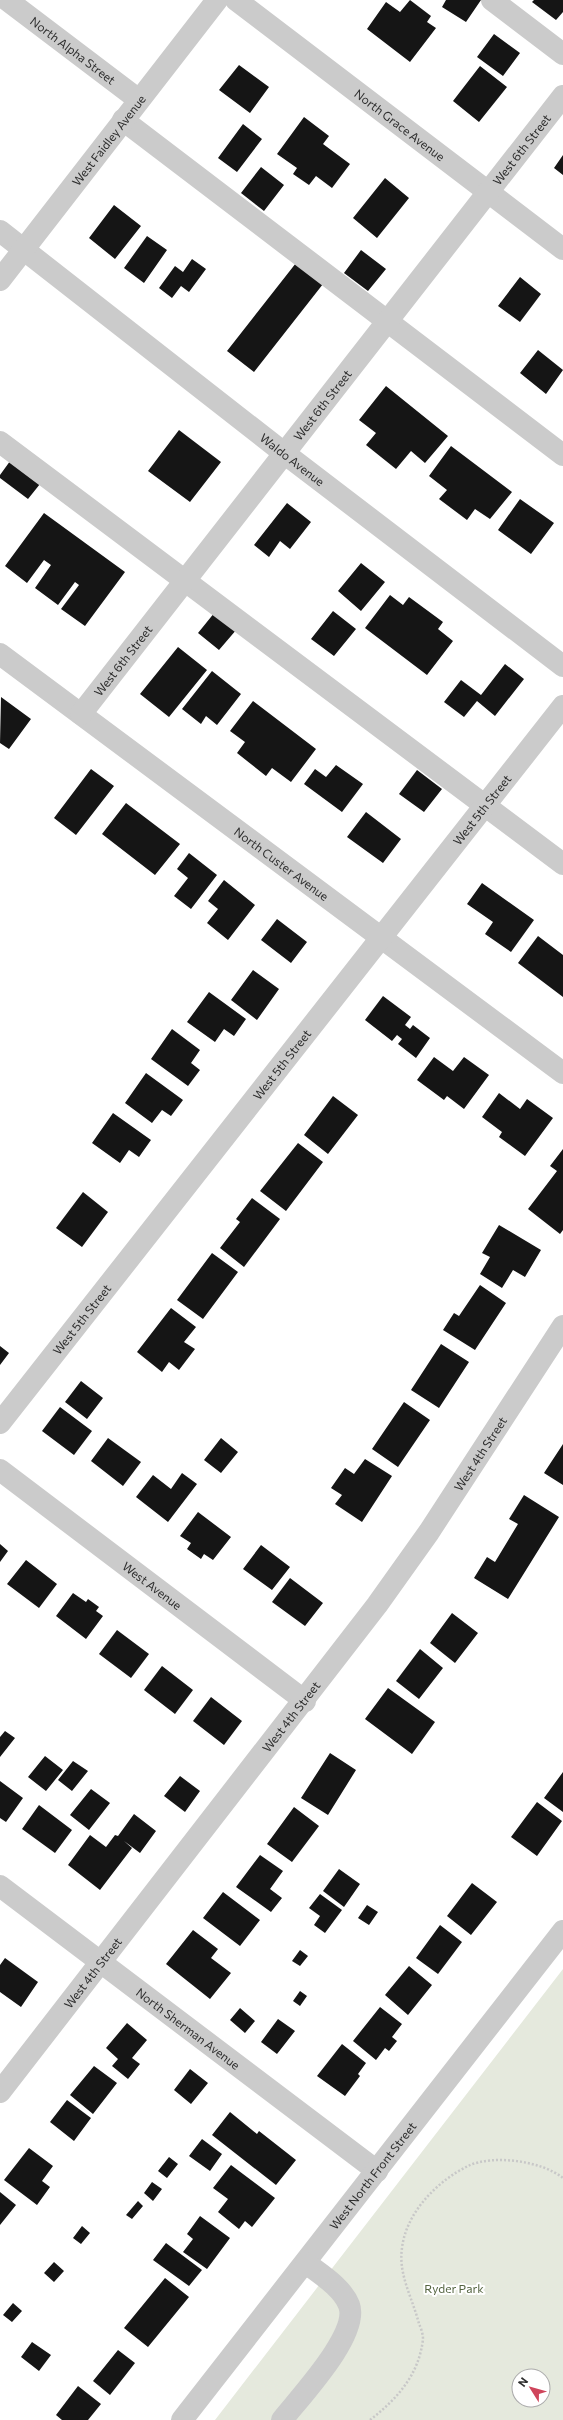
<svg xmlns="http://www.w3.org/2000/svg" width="563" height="2420" font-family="Commissioner,sans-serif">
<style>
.green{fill:#e5e9dd;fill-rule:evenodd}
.building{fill:#151515}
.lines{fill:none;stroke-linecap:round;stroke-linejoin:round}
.path{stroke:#c8c8c8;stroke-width:2.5;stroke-dasharray:2 2;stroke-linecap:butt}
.minor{stroke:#cbcbcb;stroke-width:22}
.labels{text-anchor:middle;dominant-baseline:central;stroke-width:4;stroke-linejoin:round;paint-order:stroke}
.street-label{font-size:12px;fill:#2e2e2e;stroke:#fff}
.park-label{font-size:12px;fill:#546441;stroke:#fff}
</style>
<rect width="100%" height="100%" fill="#fff"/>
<path class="green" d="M563,1969V2420H215ZM519,2376H543V2400H519Z"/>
<path class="building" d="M410,0L431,16L427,22L436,28L410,62L367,29L386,2L400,12Z
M446,0H481L466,22L442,7Z
M534,0H563V12L556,20L532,2Z
M494,34L520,53L503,76L477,57Z
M239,65L269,87L250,113L219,90Z
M480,66L507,87L479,122L453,101Z
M304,117L329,136L323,144L350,164L332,188L316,176L309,185L293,174L297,168L277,154Z
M243,124L262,139L237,172L218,158Z
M563,155V175L554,168Z
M261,167L284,185L264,211L241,193Z
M385,178L409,198L377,238L353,218Z
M114,205L141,226L115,259L89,238Z
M147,236L167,250L144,283L124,268Z
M361,250L386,269L368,291L344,273Z
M192,259L206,269L189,292L181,286L172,298L159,288L175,266L183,272Z
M296,263L323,284L254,372L227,351Z
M520,277L541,294L520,322L498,306Z
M538,350L563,370L546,394L520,373Z
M386,386L448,436L425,463L411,451L396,469L366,445L376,433L359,420Z
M179,430L221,462L190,502L148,471Z
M451,446L512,492L490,519L475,509L467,520L439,499L447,490L429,476Z
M13,457L44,479L28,499L0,478V475Z
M520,499L554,523L531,554L498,530Z
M287,503L311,522L290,549L280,541L269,557L254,545Z
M44,513L125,572L85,626L61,609L79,585L75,582L58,605L35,588L51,565L44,560L27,583L5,566Z
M361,563L385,582L361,611L338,591Z
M390,595L403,605L409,597L443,622L438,629L453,641L427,675L365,628Z
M333,611L356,629L334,656L311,639Z
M215,612L237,629L219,650L198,633Z
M178,647L207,670L169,717L140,694Z
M505,664L524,679L495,716L477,701L464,717L444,702L461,680L481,695Z
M212,671L241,694L217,725L206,716L201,724L182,709Z
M1,697L31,719L9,749L0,743Z
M253,701L316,749L291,782L272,768L266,776L237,753L245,742L230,731Z
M336,765L363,784L342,812L304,784L315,769L326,777Z
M91,769L114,786L76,835L54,818Z
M417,770L442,789L424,812L399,794Z
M126,803L180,844L155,875L102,834Z
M366,812L401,839L383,863L347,837Z
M189,853L217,875L191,909L174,896L188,878L177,869Z
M224,880L255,905L228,940L207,923L218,909L208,901Z
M482,883L534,920L511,952L485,934L493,922L467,904Z
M277,919L307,942L291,963L261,940Z
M538,936L563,955V997L518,963Z
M253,970L279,989L257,1020L231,1000Z
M209,992L246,1019L234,1036L224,1029L215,1042L187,1022Z
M383,996L411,1017L405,1025L410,1029L413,1025L430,1038L416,1058L398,1044L402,1039L397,1035L392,1041L365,1020Z
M172,1029L200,1050L191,1063L200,1070L188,1086L151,1059Z
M434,1057L453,1071L464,1057L489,1075L464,1109L447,1096L444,1100L417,1080Z
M146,1073L183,1100L171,1116L162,1110L152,1123L125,1103Z
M499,1093L520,1109L527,1099L553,1118L525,1156L499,1137L502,1132L482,1117Z
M333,1096L358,1115L328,1154L304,1135Z
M113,1113L151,1140L139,1157L129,1150L120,1163L92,1143Z
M298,1143L323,1162L286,1211L260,1191Z
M563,1149V1230L560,1234L528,1209L557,1171L550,1166Z
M83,1192L108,1212L82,1247L56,1228Z
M252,1198L280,1219L244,1267L220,1248L240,1222L236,1219Z
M499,1225L541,1250L525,1277L513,1270L502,1288L480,1274L490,1257L482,1253Z
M212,1253L238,1272L203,1319L177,1300Z
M480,1285L506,1303L475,1350L443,1330L454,1313L459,1316Z
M171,1308L196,1327L184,1342L195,1349L179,1370L169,1362L162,1372L137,1352Z
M441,1344L469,1362L439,1408L411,1390Z
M0,1346L9,1353L0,1365Z
M81,1381L103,1398L87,1419L65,1402Z
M404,1402L430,1420L398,1467L372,1449Z
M60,1407L92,1431L74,1455L42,1431Z
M108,1438L141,1462L123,1486L91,1461Z
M221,1438L238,1452L221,1473L204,1460Z
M563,1444V1485L544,1473Z
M365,1459L392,1476L362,1522L335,1504L342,1495L331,1488L345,1468L354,1474Z
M182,1473L197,1484L168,1522L136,1497L153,1475L171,1489Z
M524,1495L559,1517L508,1599L474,1578L487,1557L495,1562L518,1524L509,1519Z
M198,1512L231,1537L213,1560L204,1554L201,1559L187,1549L191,1543L180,1536Z
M0,1544L8,1551L0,1562Z
M261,1545L290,1567L272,1590L243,1569Z
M26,1560L57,1584L39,1608L7,1584Z
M290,1578L323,1603L305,1626L272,1602Z
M73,1593L86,1602L88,1599L99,1607L96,1611L103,1616L86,1639L56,1616Z
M452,1613L478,1633L455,1663L430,1643Z
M117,1630L149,1654L131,1678L99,1654Z
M420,1649L443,1668L419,1699L396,1681Z
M162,1666L193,1690L175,1714L144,1690Z
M388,1688L435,1722L412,1754L365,1719Z
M211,1697L242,1721L224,1745L193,1721Z
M5,1731L15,1738L0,1757V1737Z
M330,1753L356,1770L328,1815L301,1798Z
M45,1756L63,1770L46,1791L28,1777Z
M73,1761L88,1771L72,1791L58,1780Z
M563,1772V1812L544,1798Z
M180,1776L200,1791L185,1812L164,1796Z
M0,1781L23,1798L6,1822L0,1818Z
M91,1789L110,1803L89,1830L70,1815Z
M537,1802L562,1821L537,1856L511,1837Z
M39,1805L72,1830L55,1853L22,1829Z
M294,1807L319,1826L292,1862L267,1844Z
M134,1814L156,1831L140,1853L124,1841L132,1848L100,1890L68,1865L90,1835L106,1847L115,1835L118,1836Z
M260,1855L283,1871L270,1889L282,1898L271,1912L236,1887Z
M339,1869L360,1884L344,1907L323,1891Z
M472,1883L497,1902L471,1935L447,1916Z
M223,1892L260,1920L240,1946L203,1918Z
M320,1894L342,1910L325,1933L314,1925L320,1916L309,1908Z
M367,1905L378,1912L369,1925L358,1918Z
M440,1925L462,1942L438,1974L416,1958Z
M193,1930L218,1949L211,1958L231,1973L210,1999L166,1964Z
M300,1950L308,1956L300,1966L292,1961Z
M5,1958L38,1982L21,2007L0,1992V1965Z
M409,1966L432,1985L408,2015L385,1995Z
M300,1991L307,1996L300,2006L293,2001Z
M380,2007L402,2024L392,2037L397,2041L389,2051L385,2048L376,2060L353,2041Z
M240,2008L255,2021L245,2033L230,2020Z
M278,2019L295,2031L277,2054L261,2042Z
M127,2023L147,2040L132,2058L140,2064L128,2079L112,2066L118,2059L106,2048Z
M342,2044L366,2063L358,2074L360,2076L345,2096L317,2076Z
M94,2066L117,2083L93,2114L70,2095Z
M190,2069L208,2083L191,2104L174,2090Z
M67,2100L91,2118L74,2141L50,2122Z
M230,2112L257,2134L259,2131L296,2160L276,2185L212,2135Z
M202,2139L222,2154L210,2171L189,2156Z
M29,2148L53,2166L42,2181L50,2187L37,2205L4,2180Z
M169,2157L178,2164L167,2178L158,2171Z
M231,2165L275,2198L252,2227L245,2221L239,2229L218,2212L228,2199L213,2188Z
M152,2182L162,2189L153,2201L144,2193Z
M0,2192L16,2205L0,2225Z
M138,2201L143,2206L132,2219L126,2215Z
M200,2216L230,2238L207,2269L183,2252L193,2239L187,2234Z
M82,2226L90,2233L81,2244L73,2238Z
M166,2243L202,2270L189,2286L153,2260Z
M54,2262L64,2271L54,2282L44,2273Z
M165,2278L189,2297L148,2347L124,2328Z
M13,2303L22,2311L12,2322L3,2315Z
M32,2342L51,2355L39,2371L21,2357Z
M118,2350L135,2363L110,2395L93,2381Z
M78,2386L101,2404L88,2420H62L56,2415Z"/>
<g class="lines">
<path class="path" d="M370,2420C397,2399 419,2375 423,2339C423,2334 421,2328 419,2324C413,2299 398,2275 402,2248C406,2213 437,2181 468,2166C493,2154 542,2161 563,2178"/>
<g class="minor">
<path id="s1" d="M7,0L139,100"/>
<path id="s2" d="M236,0L563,249"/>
<path d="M492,0L563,54"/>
<path d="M123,120L563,455"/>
<path id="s3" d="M0,231L284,453L563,666"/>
<path id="s4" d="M0,280L217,0"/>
<path d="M0,442L563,864"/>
<path id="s5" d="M0,654L563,1073"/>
<path id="s6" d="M81,714L563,96"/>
<path id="s7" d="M0,1423L563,706"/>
<path id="s8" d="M0,1470L305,1701"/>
<path id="s9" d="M0,1886L377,2171"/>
<path id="s10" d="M0,2092L377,1605L429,1532L563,1326"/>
<path id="s11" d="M182,2420L563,1931"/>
<path d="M282,2420C300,2397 360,2334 349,2305C342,2287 320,2274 306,2263"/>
</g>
</g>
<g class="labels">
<g class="street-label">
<text stroke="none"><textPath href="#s1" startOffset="83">North Alpha Street</textPath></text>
<text stroke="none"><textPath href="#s2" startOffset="206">North Grace Avenue</textPath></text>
<text stroke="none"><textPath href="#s4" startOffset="177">West Faidley Avenue</textPath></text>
<text stroke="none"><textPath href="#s6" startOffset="716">West 6th Street</textPath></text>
<text stroke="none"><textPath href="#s6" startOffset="392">West 6th Street</textPath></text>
<text stroke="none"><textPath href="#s3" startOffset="371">Waldo Avenue</textPath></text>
<text stroke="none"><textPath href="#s6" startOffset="68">West 6th Street</textPath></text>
<text stroke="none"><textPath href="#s7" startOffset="780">West 5th Street</textPath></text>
<text stroke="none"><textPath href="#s5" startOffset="351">North Custer Avenue</textPath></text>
<text stroke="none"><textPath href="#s7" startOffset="456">West 5th Street</textPath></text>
<text stroke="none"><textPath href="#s7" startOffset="132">West 5th Street</textPath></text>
<text stroke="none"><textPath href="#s10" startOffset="799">West 4th Street</textPath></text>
<text stroke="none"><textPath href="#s8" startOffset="191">West Avenue</textPath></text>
<text stroke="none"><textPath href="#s10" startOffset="475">West 4th Street</textPath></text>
<text stroke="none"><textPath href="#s10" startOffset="151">West 4th Street</textPath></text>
<text stroke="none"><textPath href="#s9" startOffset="236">North Sherman Avenue</textPath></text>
<text stroke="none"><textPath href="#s11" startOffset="310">West North Front Street</textPath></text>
</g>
<g class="park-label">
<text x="454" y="2288">Ryder Park</text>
</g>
</g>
<g transform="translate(531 2388) rotate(307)"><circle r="19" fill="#ffffff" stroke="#ababab"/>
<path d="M0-3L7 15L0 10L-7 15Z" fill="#cf455b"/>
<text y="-6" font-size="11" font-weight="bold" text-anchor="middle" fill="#2e2e2e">N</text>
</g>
</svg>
